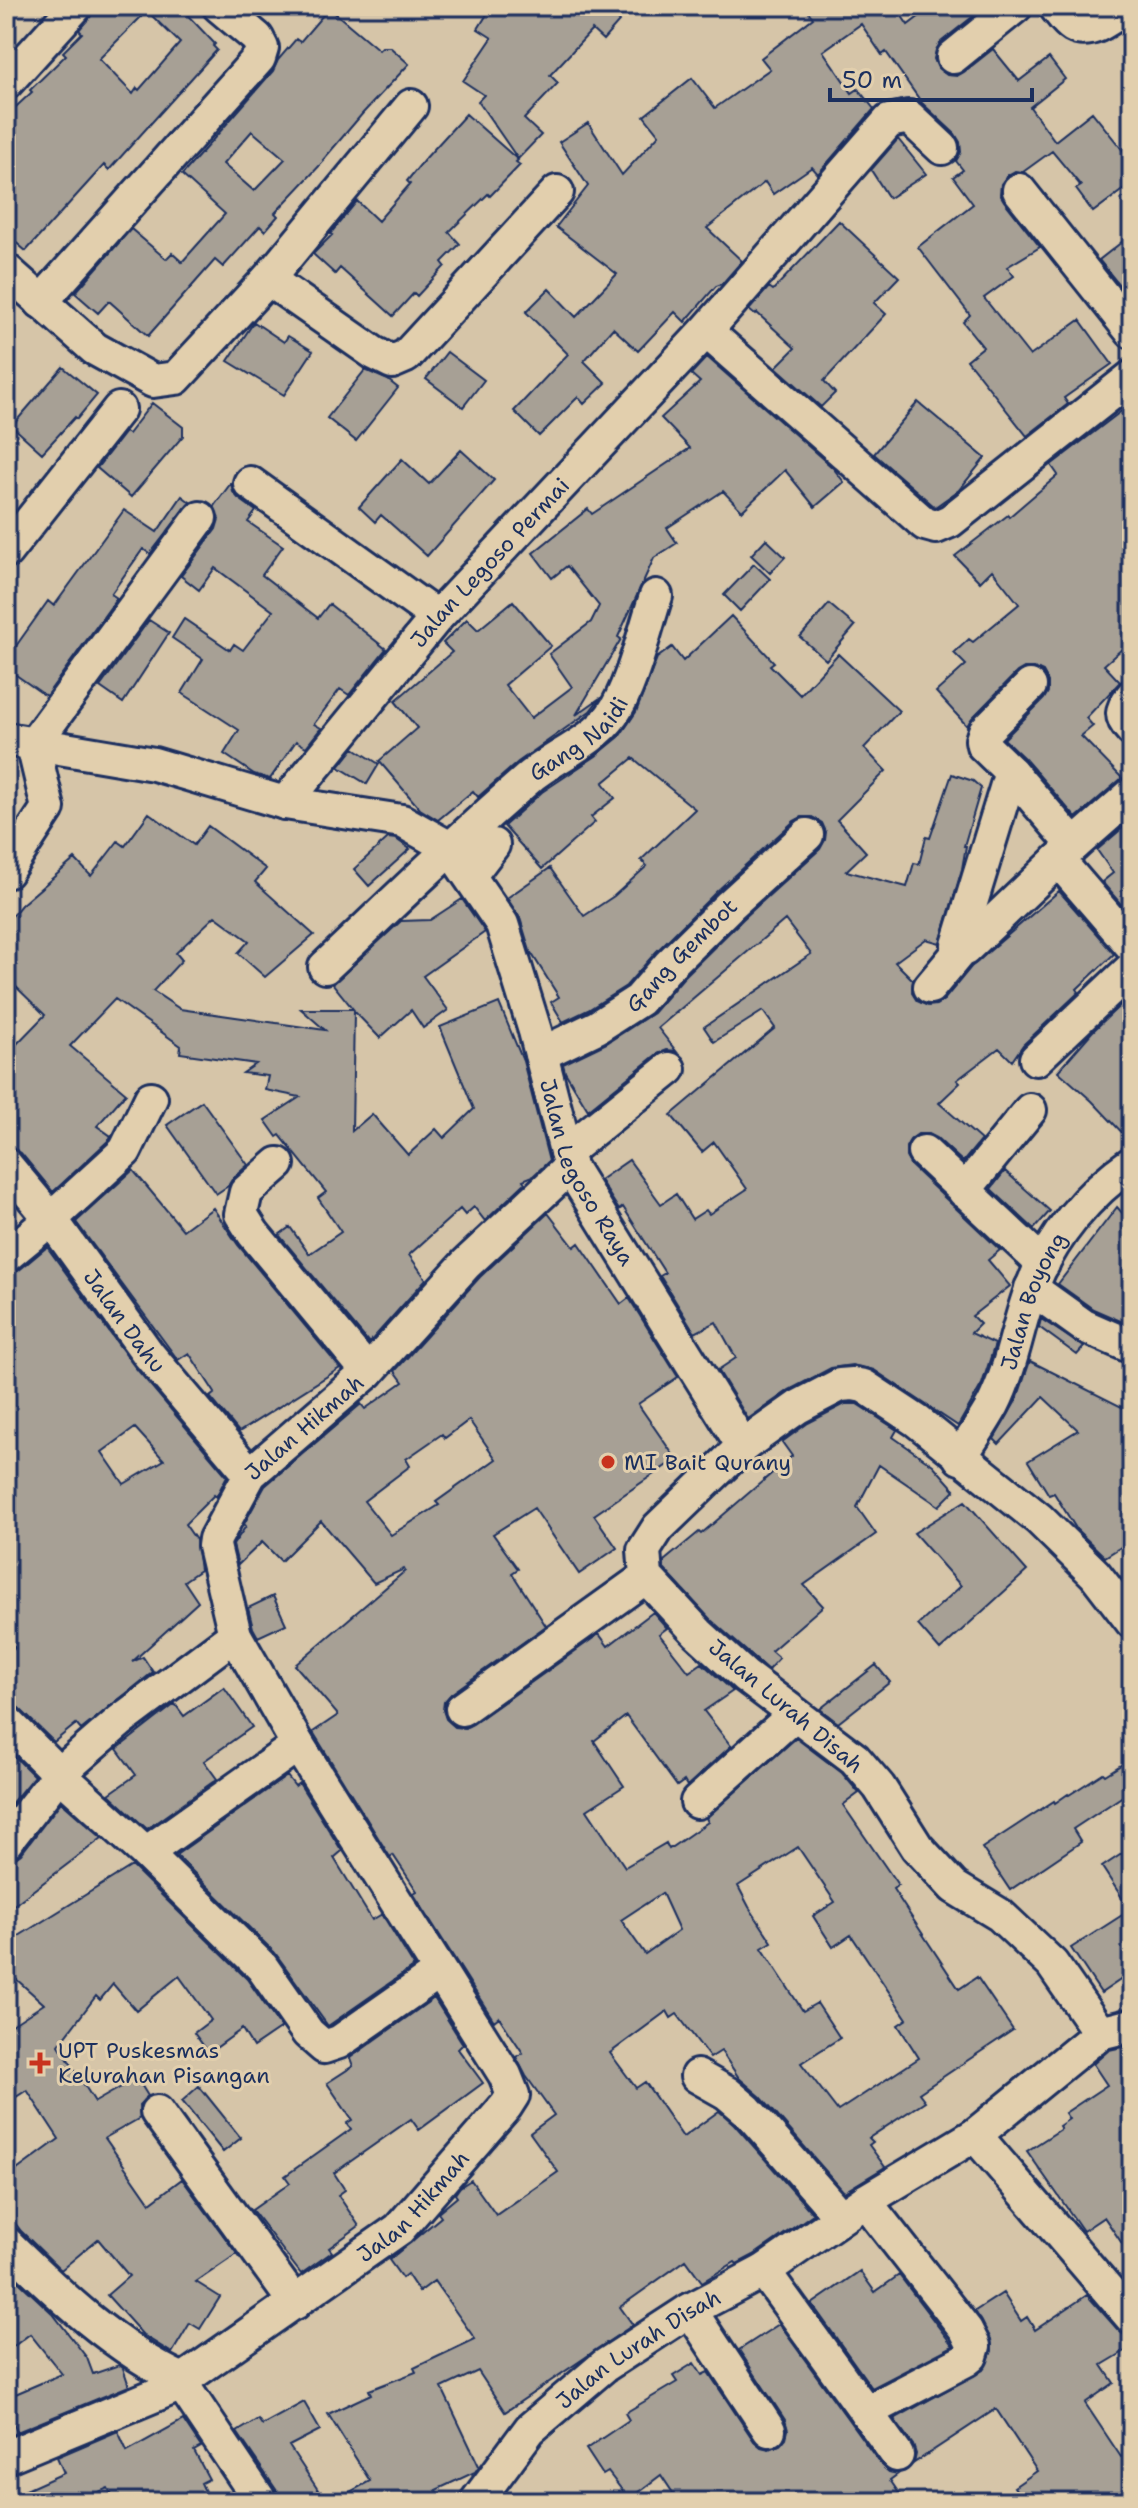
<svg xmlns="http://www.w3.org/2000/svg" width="1138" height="2508" font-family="'Shantell Sans',sans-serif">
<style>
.building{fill:#a7a095;stroke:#1b2f5e;stroke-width:2;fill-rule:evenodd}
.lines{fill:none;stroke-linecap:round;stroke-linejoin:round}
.minor-casing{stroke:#1b2f5e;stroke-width:38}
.minor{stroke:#e2cfad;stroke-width:32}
.poi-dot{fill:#c8321e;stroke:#e2cfad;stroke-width:3}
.labels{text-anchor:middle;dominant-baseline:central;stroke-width:6;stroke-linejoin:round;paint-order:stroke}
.street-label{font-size:22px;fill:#1b2f5e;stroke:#e2cfad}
.poi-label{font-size:22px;fill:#1b2f5e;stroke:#e2cfad;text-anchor:start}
</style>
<rect width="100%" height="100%" fill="#d6c5a8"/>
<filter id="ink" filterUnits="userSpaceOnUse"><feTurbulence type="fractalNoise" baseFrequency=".0125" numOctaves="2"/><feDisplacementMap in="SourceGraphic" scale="16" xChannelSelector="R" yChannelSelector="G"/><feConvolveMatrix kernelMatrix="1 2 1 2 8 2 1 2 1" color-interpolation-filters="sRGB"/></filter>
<g filter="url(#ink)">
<path class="building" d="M98,6H179L215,44L213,46L217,50L109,170L104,165L26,251L6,234V116L32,92L30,90L66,55L63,52L82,33L79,30ZM147,11L180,43L139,90L137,88L133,94L99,59Z
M492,6H629L617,19L619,22L603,40L592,30L550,75L558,83L524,119L541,135L518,159L478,101L484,95L463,81L492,38L478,29Z
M804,6H895L908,25L933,6H986L941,42L936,50L934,59L938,68L947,75L957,76L964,72L993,49L1019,81L1049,58L1065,79L1030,107L1055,141L1092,112L1132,162V183L1093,212L1076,189L1081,186L1052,151L1023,172L1015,171L1008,175L1001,184L1000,194L1004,201L1040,247L1007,267L1014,276L984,298L1030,356L1080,320L1112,364L1064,398L1068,404L1027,436L967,360L983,347L963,322L970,315L918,247L973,204L953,177L963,170L956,161L961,152L960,142L955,134L922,103L886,52L882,55L861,24L823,51L852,93L858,89L874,109L818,174L812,167L773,194L765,182L707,228L742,261L722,284L716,286L685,322L675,312L638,351L613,328L584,361L606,383L584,404L578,397L539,436L514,411L568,354L526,312L549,289L576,317L617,274L556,227L588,186L559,142L588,123L622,175L659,135L644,116L692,78L715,108L770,69L761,58L813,18Z
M329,8L379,50L382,47H390L409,64L363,113L323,160L324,161L275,213L278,216L265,231L260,226L223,267L215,260L148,336L109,301L98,313L75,293L131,229L166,259L172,253L182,262L225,214L182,175L273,71L278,60L296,39L300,42ZM252,131L285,159L254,191L223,164Z
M466,114L518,160L516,162L520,165L490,196L488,194L449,232L460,244L442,262L445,266L417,296L414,293L393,316L340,268L335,274L313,254L332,235L330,234L357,201L378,221L410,184L407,181L424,160Z
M898,139L926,174L889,198L871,170Z
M839,221L899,277L874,303L886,314L824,381L835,393L821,407L776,367L795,348L757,313L755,315L749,310L769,287L773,290Z
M1132,234V301L1099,260Z
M254,322L284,342L288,336L313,351L284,395L228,361Z
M447,352L484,380L463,407L426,379Z
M707,357L833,468L844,482L815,507L785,470L742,511L723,491L667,528L677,543L654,558L618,637L621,639L576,715L600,698L590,711L518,762L478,797L473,791L438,820L420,809L379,761L417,728L395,701L452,652L443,643L467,619L478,630L513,601L551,646L505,685L531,718L572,687L549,654L591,622L599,606L567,566L552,578L533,553L588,509L592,514L690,448L661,418L700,382L691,374Z
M63,367L97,395L77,419L75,417L42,453L12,426Z
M365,370L388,380L398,388L356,441L327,418Z
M918,402L985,458L959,490L935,507L874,454Z
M152,403L183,427V436L131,497L97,468L125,432L128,434Z
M1132,403V640L1104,665L1120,682L1086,718L1093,726L1081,736L1122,778L1076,818L1025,759L1004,739L1044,699L1048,692V682L1043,672L1034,668H1024L1017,672L972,718L967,726L936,692L966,665L954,653L969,639L973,642L1019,604L992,570L980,582L955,556L1008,515L1009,517L1058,475L1051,465Z
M461,450L494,480L427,556L381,515L375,522L359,507L402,459L429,484Z
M231,483L233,492L238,498L256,511L248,522L283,546L262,575L318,618L329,604L386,649L349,695L340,689L314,724L321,728L306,747L296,741L270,779L254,774L224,754L239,730L182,693L203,659L172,638L184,619L230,650L234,644L243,650L273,611L215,568L199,590L181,576L216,529L219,519L214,506Z
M182,496L190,502L150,554L143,549L111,594L117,598L46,696L6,668V660L48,601L54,606L124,510L157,532Z
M766,539L785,557L770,573L751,555Z
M754,564L770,579L740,611L724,595Z
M829,604L855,626L826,660L800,637Z
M731,616L774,662L770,665L800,695L838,654L899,711L864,748L886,771L837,820L866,852L846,871L907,887L914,863L919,864L926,837L930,838L952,774L973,781L981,788L964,846H966L962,869L940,943L926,939L895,962L913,980L912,993L917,1001L928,1006L936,1005L944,1000L971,967L1059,891L1114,954L1077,989L1079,992L1023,1045L1012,1061L999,1048L957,1080L960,1083L939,1103L981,1140L963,1162L937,1138L929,1134H918L910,1140L906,1147V1157L911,1166L1000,1250L988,1260L1010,1286L972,1316L980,1324L971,1333L995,1344L982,1384L958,1426L874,1370L852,1365L831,1368L789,1390L748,1419L718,1370L736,1358L716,1322L695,1333L660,1276L665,1273L623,1207L619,1210L600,1180L629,1160L661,1204L676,1194L692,1219L706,1210L709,1214L747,1189L714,1142L702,1152L671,1115L775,1028L763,1011L714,1042L704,1027L811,954L785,920L658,1028L676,1051L667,1050L657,1054L588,1110L565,1072L563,1064L607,1043L653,1013L683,978L743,919L820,849L825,840L826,832L822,823L812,817H802L794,821L717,891L656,952L626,986L588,1010L563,1022L551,1002L559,997L530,951L520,918L507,898L550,868L584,916L614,896L647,866L641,860L695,809L633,758L603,783L615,798L591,817L595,822L542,869L504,826L542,792L596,756L619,737L636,712L657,658L672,647L683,661Z
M149,620L169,633L123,703L100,687Z
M354,748L379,764L367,784L339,767Z
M149,813L194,845L208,826L266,869L255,882L314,935L265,977L238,953L249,941L215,916L176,953L182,960L153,991L180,1009L325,1030L301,1009H353L333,984L401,921L430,920L462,899L485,932L423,976L448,1010L423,1028L411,1010L380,1038L354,1011L352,1131L372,1114L408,1155L436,1129L444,1138L474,1109L440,1027L499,1003L523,1061L549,1161L533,1176L523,1180L525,1183L485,1221L474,1207L465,1215L460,1209L409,1255L426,1279L369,1343L279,1235L290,1227L309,1254L341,1232L318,1198L326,1192L280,1135L277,1137L265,1120L300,1097L265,1090L268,1076L243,1073L256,1064L180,1053L181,1046L115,999L70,1046L126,1093L97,1126L111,1136L110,1139L53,1192L21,1153L13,1148L6,1146V1055L45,1015L6,977V923L21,905L75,859L91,876L118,841L125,846Z
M1125,826L1132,836V917L1102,882L1113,873L1097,850Z
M388,838L396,839L410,849L369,886L354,869Z
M1132,994V1143L1092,1101L1058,1071L1092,1032Z
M202,1101L248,1165L233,1178L228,1186L216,1194L167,1125Z
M133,1170L183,1230L213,1208L238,1245L340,1368L239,1432L210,1397L215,1393L189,1353L178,1360L76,1222Z
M1005,1171L1050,1211L1034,1229L991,1189Z
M1117,1207L1123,1214L1132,1207V1326L1093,1309L1058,1284Z
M548,1213L574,1247L579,1243L621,1304L629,1298L678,1377L638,1404L676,1459L594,1515L617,1548L579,1574L534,1508L493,1534L518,1569L512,1573L546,1626L451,1694L444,1702L443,1710L446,1719L455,1727L465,1728L473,1724L599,1634L608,1646L653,1612L667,1628L659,1634L689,1672L702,1663L733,1691L704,1711L731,1746L687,1786L684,1781L677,1786L626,1716L594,1741L624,1786L587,1810L625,1867L666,1843L669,1849L708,1822L706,1818L796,1738L842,1773L859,1793L843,1805L898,1885L893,1889L959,1989L977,1977L1013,2030L919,2093L925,2101L869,2138L873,2142L869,2145L885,2167L844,2192L761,2097L739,2078L721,2051L710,2058L677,2014L671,2018L667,2011L610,2053L636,2088L645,2082L683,2137L719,2111L734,2124L813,2214L754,2255L737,2264L735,2262L702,2282L686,2260L620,2307L633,2325L505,2412L478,2371L442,2388L479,2466L475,2472L436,2490L443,2502H332L370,2481L328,2414L371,2394L369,2390L416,2372L414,2368L475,2339L434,2281L419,2292L407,2274L402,2278L389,2260L441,2217L438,2213L457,2197L455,2194L460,2187L471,2180L496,2215L558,2172L530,2133L554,2115L526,2076L516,2057L523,2053L499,2017L494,2021L413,1893L417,1891L393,1855L390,1857L313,1732L338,1715L295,1665L405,1571L404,1569L374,1583L321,1521L281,1561L262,1542L238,1565L233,1545L246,1526L244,1524L265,1486L361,1404L365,1409L403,1382L395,1371L480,1277ZM469,1420L496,1459L436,1502L439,1505L391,1535L364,1501L410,1466L406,1459L442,1434L445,1438ZM798,1847L835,1902L813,1916L833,1947L851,1935L907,2019L898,2025L919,2058L838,2111L801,2063L840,2038L817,2003L803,2011L762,1948L772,1942L749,1907L738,1886ZM662,1893L679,1930L645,1954L621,1920Z
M47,1247L134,1366L227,1476L216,1497L214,1495L185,1524L196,1540L200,1570L184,1581L198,1602L132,1662L143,1657L153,1672L81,1730L76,1724L54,1742L19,1708L6,1703V1655L15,1648L6,1636V1275L18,1271ZM135,1428L164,1460L124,1484L102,1452Z
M1041,1319L1084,1347L1077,1355L1039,1327Z
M1030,1361L1132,1412V1477L1125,1484L1132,1494V1540L1105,1557L1077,1530L1054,1493L1049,1495L1028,1461L1078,1430L1043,1397L999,1444L994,1439L1017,1399Z
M845,1404H857L897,1430L893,1437L933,1465L955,1490L939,1506L879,1465L857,1507L876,1534L804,1585L823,1606L771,1651L779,1658L768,1670L711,1620L664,1569V1561L699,1532L701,1534L792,1456L782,1442L808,1423Z
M965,1501L1027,1571L940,1650L918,1625L961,1586L914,1533Z
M273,1596L286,1624L258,1637L253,1628L248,1608Z
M876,1665L890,1682L838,1723L820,1709Z
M224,1687L252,1727L204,1761L217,1779L147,1829L109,1794L136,1775L117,1749L175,1704L184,1716Z
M6,1748L34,1776L6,1810Z
M1132,1758V1790L1073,1829L1081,1842L1010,1890L982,1848L1054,1801L1055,1803L1068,1794L1069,1795L1103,1773L1105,1775Z
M287,1776L295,1786L299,1783L342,1851L334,1858L372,1920L382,1914L414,1966L328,2026L275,1953L176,1855Z
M61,1802L102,1838L6,1911V1861L14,1859L21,1854Z
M1132,1847V1972L1101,1993L1071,1948L1130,1910L1102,1867Z
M132,1866L247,1979L281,2028L253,2047L242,2029L209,2053L194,2033L211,2020L179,1976L136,2011L113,1984L100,2000L96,1996L59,2045L95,2102L137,2078L148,2096L139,2105L140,2118L105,2138L150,2203L182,2179L237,2254L196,2282L220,2297L200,2329L190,2323L172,2353L143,2335L107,2295L129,2276L98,2239L61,2270L21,2231L6,2211V2178L59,2139L27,2090L16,2097L6,2081V2029L44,2004L6,1970V1944Z
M434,1998L463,2044L458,2049L483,2083L419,2130L411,2119L334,2173L345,2190L338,2195L359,2226L329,2248L332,2252L301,2274L252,2210L290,2183L285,2176L351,2129L347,2123L352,2120L327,2083L353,2066L350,2058Z
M1132,2045V2258L1104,2217L1083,2231L1027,2151L1061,2129L1059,2126L1069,2119L1065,2113L1107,2085L1093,2064L1109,2050Z
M199,2086L241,2138L223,2152L182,2101Z
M6,2270L53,2314L87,2358L93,2374L119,2365L123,2368L129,2386L17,2432L6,2406V2398L62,2374L30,2334L6,2352Z
M860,2271L875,2292L899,2275L953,2346L872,2388L812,2304Z
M1003,2293L1021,2321L1027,2317L1035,2330L1087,2295L1118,2330L1125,2336H1132V2347L1102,2365L1114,2383L1085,2403L1121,2457L1132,2450V2502H1025L1014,2487L1037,2471L996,2409L914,2463L916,2454L913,2445L894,2419L983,2370L992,2351L991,2339L975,2311Z
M779,2324L882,2466L889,2472L898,2474L890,2480L905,2502H679L661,2475L629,2499L608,2472L603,2475L586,2449L629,2420L625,2413L677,2382L673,2376L694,2363L702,2375L708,2372L754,2441L761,2447L769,2449L780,2445L786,2438L788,2430L785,2420L739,2350Z
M304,2402L320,2430L289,2446L326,2502H280L277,2491L237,2432L258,2419L262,2425Z
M183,2420L201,2447L194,2451L209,2479L201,2483L210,2502H115L108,2488L76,2502H6V2499L64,2473L57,2457L118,2431L127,2451Z"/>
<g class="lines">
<g class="minor-casing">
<g id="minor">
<path d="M1055,6C1060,12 1066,22 1073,26C1091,36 1113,16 1127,6"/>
<path d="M953,57L1016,6"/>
<path d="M6,83L76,6"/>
<path d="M1019,190L1132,332"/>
<path d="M6,270L95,349L153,381L176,378L268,279L411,106"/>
<path d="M268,279L374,353L392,362L406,356L557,192"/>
<path d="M41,302L259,58L262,48L257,38L219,6"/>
<path d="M706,331L925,524L936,527L950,521L1132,377"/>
<path d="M250,483L437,617"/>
<path d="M6,552L119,409"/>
<path d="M1030,686L985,731L982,740L983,745L1011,772L1074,845"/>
<path d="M1132,696C1121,709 1119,717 1132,730"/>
<path id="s1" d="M6,739L154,764L285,803L402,821L450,848L502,924L535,1031L570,1167L743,1446"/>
<path id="s2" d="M285,803L437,617L706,331L889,121L909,117L942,148"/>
<path d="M1058,860L1132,946"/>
<path d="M6,872L48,808L33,745L200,518"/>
<path d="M470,875L493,845"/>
<path d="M960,951L958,945L1011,772"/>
<path id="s3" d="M325,967C393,903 459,838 530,777C554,757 594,741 612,715C631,689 645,629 656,596"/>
<path d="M930,987L960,951L965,949L1074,845L1132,794"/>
<path id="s4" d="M541,1054L597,1027L639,1000L669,965L730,905L807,835"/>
<path d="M1036,1059L1132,968"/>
<path d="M566,1152L669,1069"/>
<path d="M924,1152L1043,1264"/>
<path d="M278,1164L246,1192L241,1214L253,1233L368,1372"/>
<path id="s5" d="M6,1165L51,1219L149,1355L250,1474"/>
<path d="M964,1191L1030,1110"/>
<path d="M6,1256L51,1219L125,1151L151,1098"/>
<path d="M1031,1288L1084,1326L1132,1347"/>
<path id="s6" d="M960,1458C971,1440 983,1423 993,1405C1012,1368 1017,1326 1032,1287C1051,1238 1088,1193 1132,1163"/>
<path d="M462,1709L646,1577"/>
<path d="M6,1721L59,1774L146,1853L262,1967L308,2033L324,2047L339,2042L439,1972"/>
<path d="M697,1802L795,1714"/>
<path d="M6,1842L59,1774L120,1721L235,1635"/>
<path d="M146,1853L298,1745"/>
<path d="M1100,2033L1052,1964L1000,1915L954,1887L917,1847L879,1787L855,1759L745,1676L698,1633L646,1577L644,1550L658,1528L743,1446L798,1407L840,1385L853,1384L864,1386L917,1421L1039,1519L1095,1574L1132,1622"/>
<path d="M697,2076L727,2093L747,2110L841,2217"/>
<path d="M157,2112L295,2303"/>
<path d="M975,2135L1132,2318"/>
<path d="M865,2201L966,2330L974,2346L971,2356L966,2360L866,2412"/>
<path d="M6,2243C58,2294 115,2349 183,2380"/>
<path d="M764,2271L897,2455"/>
<path d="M690,2310L769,2430"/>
<path d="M182,2384L261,2502"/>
<path id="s7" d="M6,2457L182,2384L183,2380L399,2229L506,2106L513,2095L505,2075L298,1745L235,1635L214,1546L215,1539L250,1474L368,1372L466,1264L570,1167"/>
<path id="s8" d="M476,2502L530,2429L604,2366L690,2310L764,2271L865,2201L975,2135L1100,2033L1132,2025"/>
</g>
</g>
<use href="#minor" class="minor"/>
</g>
</g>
<g class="poi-dot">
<circle cx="608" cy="1462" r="8"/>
<path d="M36 2051h8v8h8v8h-8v8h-8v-8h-8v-8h8z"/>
</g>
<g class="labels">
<g class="street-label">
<text stroke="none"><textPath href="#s2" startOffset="316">Jalan Legoso Permai</textPath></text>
<text stroke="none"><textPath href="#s3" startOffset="342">Gang Naidi</textPath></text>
<text stroke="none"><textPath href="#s4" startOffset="174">Gang Gembot</textPath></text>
<text stroke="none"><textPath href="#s1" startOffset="816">Jalan Legoso Raya</textPath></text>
<text stroke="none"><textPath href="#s6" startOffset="174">Jalan Boyong</textPath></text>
<text stroke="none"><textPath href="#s5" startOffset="196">Jalan Dahu</textPath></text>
<text stroke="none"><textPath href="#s7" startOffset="1416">Jalan Hikmah</textPath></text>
<text transform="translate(786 1706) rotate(40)">Jalan Lurah Disah</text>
<text stroke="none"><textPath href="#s7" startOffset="484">Jalan Hikmah</textPath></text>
<text stroke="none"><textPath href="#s8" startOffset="226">Jalan Lurah Disah</textPath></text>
</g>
<g class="poi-label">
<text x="624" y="1462">MI Bait Qurany</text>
<text x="58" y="2050">UPT Puskesmas<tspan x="58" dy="25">Kelurahan Pisangan</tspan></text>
</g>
</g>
<rect width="1138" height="2508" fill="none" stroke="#e2cfad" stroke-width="32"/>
<rect x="16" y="16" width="1106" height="2476" fill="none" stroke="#1b2f5e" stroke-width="3" filter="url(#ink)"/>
<path d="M830 88v12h202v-12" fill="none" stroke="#1b2f5e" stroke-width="4"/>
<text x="842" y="88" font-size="24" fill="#1b2f5e" stroke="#e2cfad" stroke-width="6" paint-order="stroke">50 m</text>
</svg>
